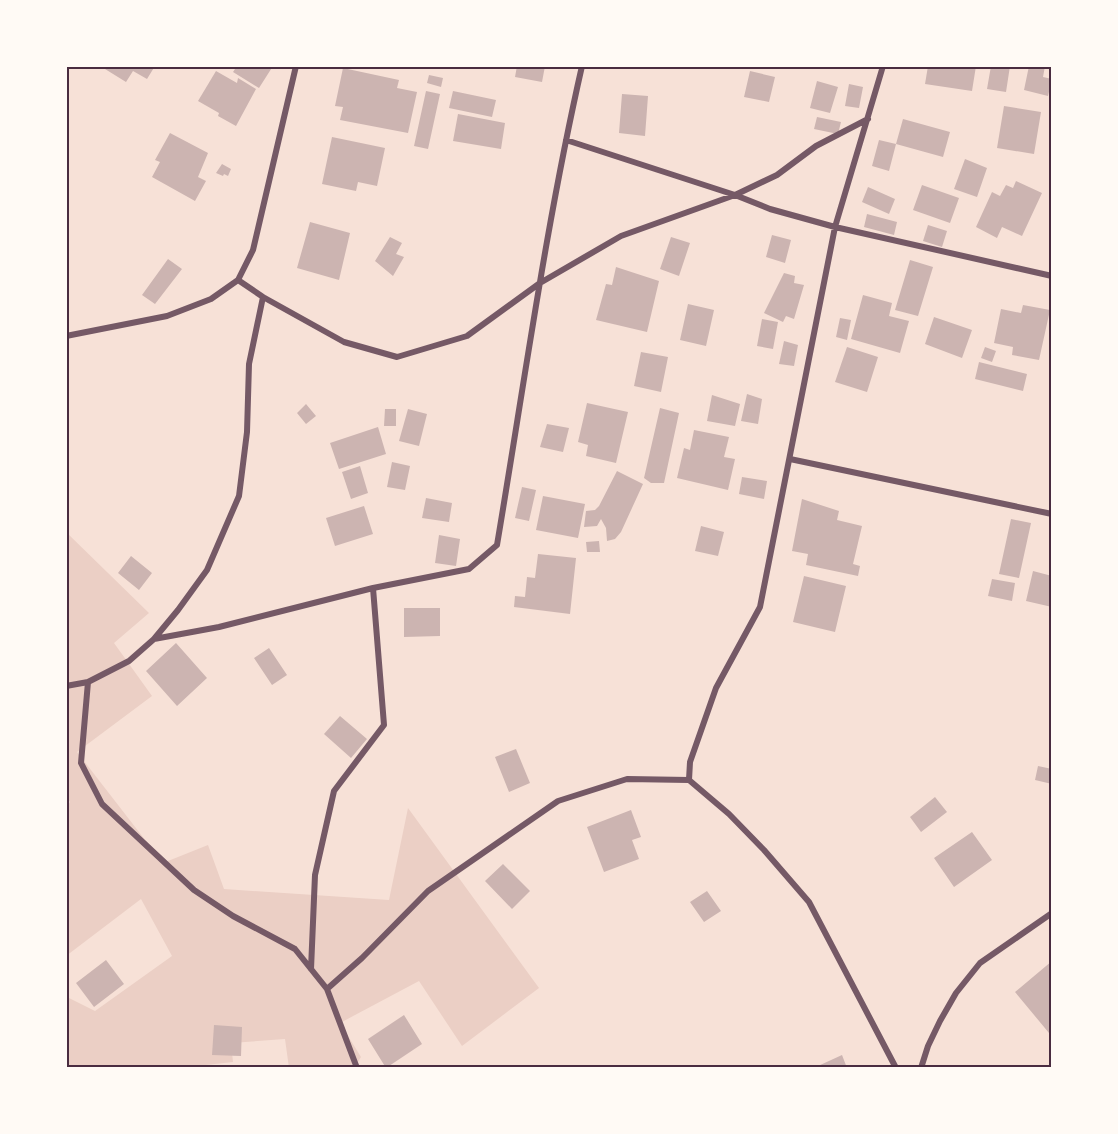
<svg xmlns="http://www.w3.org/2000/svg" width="1118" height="1134" font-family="Raleway,sans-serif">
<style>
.green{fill:#ebcfc5}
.building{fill:#ccb4b1}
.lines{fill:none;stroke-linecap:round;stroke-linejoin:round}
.minor{stroke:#755966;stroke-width:6}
.neatline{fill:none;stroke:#4a2c40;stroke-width:2}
</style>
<rect width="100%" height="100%" fill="#f7e1d7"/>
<path class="green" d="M66,532L149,613L114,643L152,696L77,752L163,863L208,845L224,889L389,900L408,808L539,988L462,1046L419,981L340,1023L361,1057L354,1068H289L285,1039L231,1043L233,1062L179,1068H66V999L69,998L95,1011L172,956L141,899L66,956V807L70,802L66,797Z"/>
<path class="building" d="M107,66H155L147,79L133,71L126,82L105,69Z
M237,66H273L259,88L233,72Z
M517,66H545L542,82L515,77Z
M928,66H976L972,91L925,84Z
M991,66H1010L1006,92L987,89Z
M1029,66H1045L1043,77L1052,79L1048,96L1024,90Z
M343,68L399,80L397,88L417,92L408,133L340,120L343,107L335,106Z
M216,71L237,83L238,78L256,89L236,126L218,116L219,113L198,101Z
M750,71L775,77L769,102L744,97Z
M429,75L443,78L441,87L427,83Z
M817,81L838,87L830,113L810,108Z
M849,84L863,87L859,108L845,106Z
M426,91L440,94L428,149L414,146Z
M453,91L496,100L492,117L449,108Z
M622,94L648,96L645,136L619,133Z
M1004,106L1041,112L1034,154L997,148Z
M458,114L505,123L501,149L453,141Z
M817,117L841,122L838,134L814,129Z
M903,119L950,132L943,157L896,144Z
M170,133L208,153L198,177L206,181L195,201L152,177L160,162L155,160Z
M332,137L385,148L377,186L358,182L356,191L322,184Z
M879,140L896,144L889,171L872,166Z
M965,159L987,168L977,197L954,189Z
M222,164L231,169L228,176L224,174L223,176L216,173Z
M1016,181L1042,193L1022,236L1002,227L997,238L976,227L992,192L1000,196L1006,185L1013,188Z
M922,185L959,198L950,223L913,210Z
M868,187L895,199L889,214L862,202Z
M867,214L897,222L894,235L864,227Z
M310,222L350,233L339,280L297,268Z
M928,225L947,231L942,247L923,241Z
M772,235L791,240L785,263L766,257Z
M390,237L402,243L396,254L404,257L393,276L375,261Z
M671,237L690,243L679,276L660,269Z
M168,259L182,269L155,304L142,295Z
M910,260L933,267L918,316L895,310Z
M616,267L659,281L647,332L596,320L606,284L612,285Z
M784,273L795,276L794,283L804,285L794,319L786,316L783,322L764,313Z
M863,295L892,303L889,316L909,321L900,353L851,339Z
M688,304L714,310L706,346L680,340Z
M1023,305L1050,310L1039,360L1012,355L1013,347L994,343L1001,309L1021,313Z
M934,317L972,330L962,358L925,344Z
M840,318L851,320L847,340L836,337Z
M762,319L778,322L773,349L757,346Z
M784,341L798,345L794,366L779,364Z
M847,347L878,357L867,392L835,382Z
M985,347L996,351L992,362L981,358Z
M641,352L668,357L661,392L634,386Z
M979,362L1027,374L1023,391L975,379Z
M747,394L762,399L758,424L741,421Z
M712,395L740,404L735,426L707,421Z
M587,403L628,412L616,463L586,456L588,445L578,442Z
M306,404L316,416L306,424L297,413Z
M660,408L679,413L664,483H651L644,478Z
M385,409H396V426H384Z
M408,409L427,414L419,446L399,441Z
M547,424L569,428L563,452L540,447Z
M378,427L386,454L339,469L330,443Z
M694,430L729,437L724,457L735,459L728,490L677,478L684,448L690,450Z
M392,462L410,466L405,490L387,487Z
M360,466L368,493L351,499L342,472Z
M617,471L643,484L621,532L615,539L607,541L606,528L601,519L597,526L584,527L586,511L595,510L599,506Z
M742,477L767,481L764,499L739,494Z
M522,487L536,490L529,521L515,518Z
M543,496L585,504L578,538L536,530Z
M426,498L452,503L449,522L422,518Z
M802,499L839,511L837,520L862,526L853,564L860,566L858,576L806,565L808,554L792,551Z
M364,506L373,534L335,546L326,518Z
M1011,519L1031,523L1019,578L999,574Z
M701,526L724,532L718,556L695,551Z
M439,535L460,539L456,566L435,563Z
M599,541L600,552H587L586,542Z
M538,554L576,558L570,614L514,607L515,596L525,597L527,577L535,578Z
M131,556L152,573L139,590L118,573Z
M1033,571L1052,576V607L1026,601Z
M804,576L846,586L835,632L793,622Z
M992,579L1015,583L1012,601L988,596Z
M404,608H440V636L404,637Z
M176,643L207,678L177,706L146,671Z
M269,648L287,675L272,685L254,658Z
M340,716L367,739L351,758L324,734Z
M516,749L530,783L509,792L495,757Z
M1038,766L1052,769V784L1035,780Z
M935,797L947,812L921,832L910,817Z
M631,810L641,837L632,840L639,859L604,872L587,827Z
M972,832L992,860L954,887L934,858Z
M503,864L530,891L512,909L485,881Z
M707,891L721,911L704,922L690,902Z
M106,960L124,984L94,1007L76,983Z
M1052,961V1030L1049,1033L1015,992Z
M404,1015L422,1044L386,1068L368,1039Z
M214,1025L242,1027L241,1056L212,1055Z
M842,1055L847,1068H819L818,1066Z"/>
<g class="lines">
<path class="minor" d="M566,140L735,195L770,209L835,227L1052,276
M238,280L263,297L344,342L397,357L467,336L540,283L621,236L735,195L777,175L816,146L868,119
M66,336L167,316L211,299L238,280L253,250L296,66
M790,459L1052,514
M154,639L219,627L373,588L469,569L497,545C524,385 546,224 582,66
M88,682L81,763L102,804L194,890L233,916L295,949L327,989L357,1068
M66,686L88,682L129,661L154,639L178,610L207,570L239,496L247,432L249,364L263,297
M689,780L690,762L716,688L760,607L835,227L883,66
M311,969L315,875L334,791L384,725L373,588
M327,989L362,958L428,891L558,801L627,779L689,780L729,814L764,850L809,902L896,1068
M921,1068L928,1046L940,1021L956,993L980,963L1052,913"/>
</g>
<rect width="1118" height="1134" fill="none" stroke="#fffaf5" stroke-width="135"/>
<rect x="68" y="68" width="982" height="998" class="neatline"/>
</svg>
